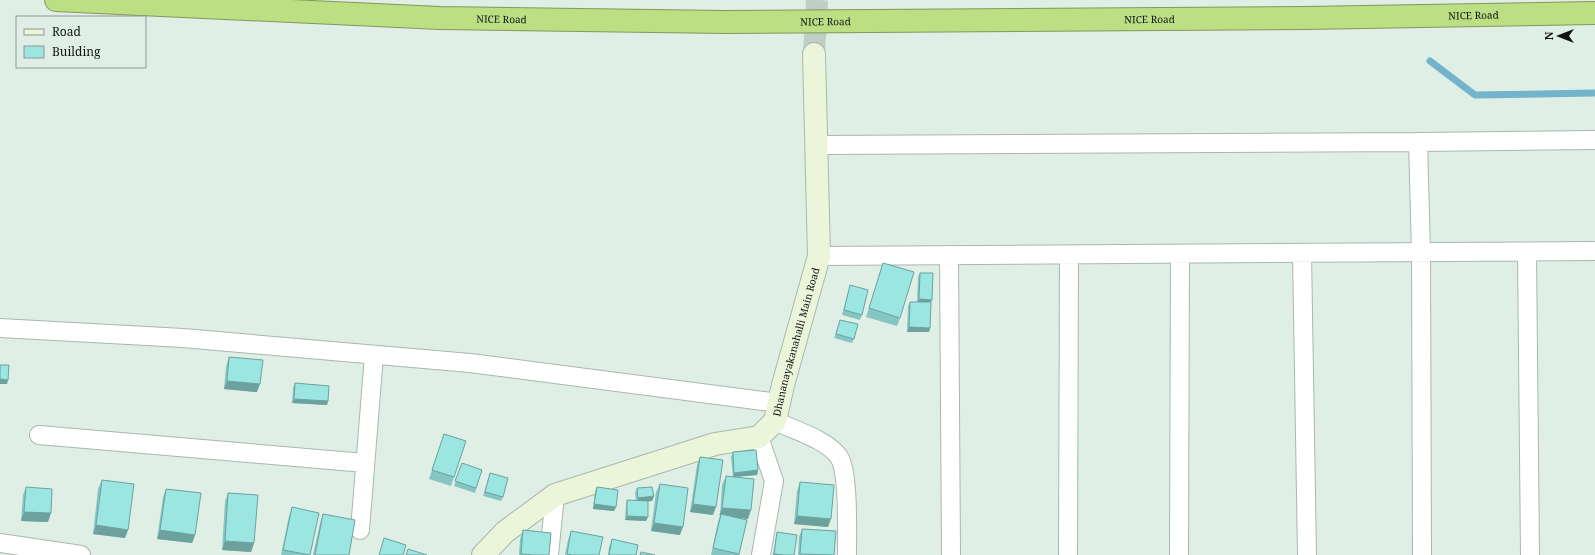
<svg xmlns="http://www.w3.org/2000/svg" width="1595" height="555" font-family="'Noto Serif',serif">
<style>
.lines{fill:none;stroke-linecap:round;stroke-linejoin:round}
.stream{stroke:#73b4cc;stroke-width:7}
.secondary-tunnel{stroke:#c1cec6;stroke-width:22;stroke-dasharray:22 11;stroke-linecap:butt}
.street-casing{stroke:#a9b7ae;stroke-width:20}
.secondary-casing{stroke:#a9b7ae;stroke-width:24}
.highway-casing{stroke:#80985b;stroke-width:24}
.street{stroke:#fff;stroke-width:18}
.secondary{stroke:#ebf5da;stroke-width:22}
.highway{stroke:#bcdf83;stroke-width:22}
.wall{fill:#85c6c2}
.shaded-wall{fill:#6ca19e}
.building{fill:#9be6e1;stroke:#6ca19e}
.labels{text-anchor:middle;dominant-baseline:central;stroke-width:3;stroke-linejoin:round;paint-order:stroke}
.street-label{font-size:10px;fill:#101512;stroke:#e0efe6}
</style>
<rect width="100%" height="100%" fill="#e0efe6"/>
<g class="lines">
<path class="stream" d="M1430,61L1475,95L1595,93"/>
<path class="secondary-tunnel" d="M814,54L817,0"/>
<g class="street-casing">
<path id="street" d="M1418,142L1421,252L1422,555
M817,145L1418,142L1595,140
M1527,252L1530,555
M1302,253L1307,555
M949,255L951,555
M819,256L1595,251
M0,328L183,338L470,363L779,403
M775,421C794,430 828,440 839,457C849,471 847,535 847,555
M39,435L365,463
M759,437L774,481L761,555
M360,530L374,355
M0,543L81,555
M549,555L555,495
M1068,555L1069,255
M1179,555L1180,254"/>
</g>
<g class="secondary-casing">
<g id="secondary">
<path id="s1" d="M483,555L505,532L555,495L715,444L759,437L775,421L783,385L819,256L814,54"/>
</g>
</g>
<g class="highway-casing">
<g id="highway">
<path id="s2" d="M56,0L440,18L725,22L1305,18L1595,13"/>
</g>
</g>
<use href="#street" class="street"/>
<use href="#secondary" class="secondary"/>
<use href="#highway" class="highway"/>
</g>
<path class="wall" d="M883,263L900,318L897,326L866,317Z
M920,273L931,302L930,328L929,332H907L908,306L910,302H917L918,277Z
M850,285L862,315L860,320L842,315Z
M840,320L854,339L852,343L834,338Z
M229,357L257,392L224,389L226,366Z
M295,383L328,401L327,405L292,403L293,388Z
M444,434L466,441L451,486L429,479Z
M733,452L758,470L757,475L733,477L731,457Z
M700,457L713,515L690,512L697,465Z
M462,463L482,470L475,493L454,486Z
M490,473L503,497L501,501L483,496Z
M726,476L748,519L739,518L747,520L739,555H711L718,522L720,516L722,485Z
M102,480L128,530L125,538L93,534L98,489Z
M800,482L828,527L794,524L797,491Z
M660,484L680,535L651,531L656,492Z
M26,487L48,522L21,521L23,495Z
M597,487L616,507L614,511L593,509L595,491Z
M637,488L654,496L652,501H648L646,521L625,520L626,504L627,500L636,501L635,493Z
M166,489L195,535L192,543L157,539L163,497Z
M228,493L254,543L251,552L222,550L225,501Z
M292,507L310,555H281L289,516Z
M323,514L349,555H313L320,523Z
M802,529L834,555H798L799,537Z
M523,530L549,555H519L520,539Z
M571,531L599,555H565L568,540Z
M777,532L794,555H773L776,536Z
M612,539L636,555H608L609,547Z"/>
<path class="shaded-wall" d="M919,299L932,300L930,304H917Z
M909,327L930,328L929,332H907Z
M0,379L8,380L7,384H0Z
M227,381L260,384L257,392L224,389Z
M294,399L328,401L327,405L292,403Z
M758,470L757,475L733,477L734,473Z
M654,496L652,501L637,503L638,498Z
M594,504L616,507L614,511L593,509Z
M693,504L716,507L713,515L690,512Z
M722,508L751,510L748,519L720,516L721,514L719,516Z
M24,512L51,513L48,522L21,521Z
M627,516L648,517L646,521L625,520Z
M797,516L831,519L828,527L794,524Z
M654,523L683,527L680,535L651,531Z
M96,525L128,530L125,538L93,534Z
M160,530L195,535L192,543L157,539Z
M225,541L254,543L251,552L222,550Z"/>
<path class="building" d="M883,263L914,272L900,318L869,308Z
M920,273H933L932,300L919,299Z
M850,285L868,290L862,315L844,310Z
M910,302H931L930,328L909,327Z
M840,320L858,324L854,339L836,334Z
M229,357L263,360L260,384L227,381Z
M0,365H9L8,380L0,379Z
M295,383L329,386L328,401L294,399Z
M444,434L466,441L454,477L432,470Z
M756,450L758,470L734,473L733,452Z
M700,457L723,460L716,507L693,504Z
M462,463L482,470L476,488L455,481Z
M490,473L508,478L503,497L485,492Z
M726,476L754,479L751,510L722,508Z
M102,480L134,484L128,530L96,525Z
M800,482L834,485L831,519L797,516Z
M660,484L688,488L683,527L654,523Z
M26,487L52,489L51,513L24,512Z
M597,487L618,490L616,507L594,504Z
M652,487L654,496L638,498L637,488Z
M166,489L201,493L195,535L160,530Z
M228,493L258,495L254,543L225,541Z
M627,500L648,501V517L627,516Z
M292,507L319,513L310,555L283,550Z
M323,514L355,520L349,555H315Z
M721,514L747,520L739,554L713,548Z
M802,529L836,531L834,555L800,554Z
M523,530L551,533L549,555H533L521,554Z
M571,531L603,537L599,555H572L567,554Z
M777,532L797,535L794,555H784L774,554Z
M384,538L406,545L403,555H379Z
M612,539L638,545L636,555H609Z
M408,549L427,555H406Z
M641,552L655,555H640Z
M774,554L782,555H774Z"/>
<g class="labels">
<g class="street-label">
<text stroke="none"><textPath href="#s2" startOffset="1418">NICE Road</textPath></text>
<text stroke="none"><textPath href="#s2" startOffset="446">NICE Road</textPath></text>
<text stroke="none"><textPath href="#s2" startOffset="1094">NICE Road</textPath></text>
<text stroke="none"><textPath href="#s2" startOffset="770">NICE Road</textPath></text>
<text stroke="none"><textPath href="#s1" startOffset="411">Dhananayakanahalli Main Road</textPath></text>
</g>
</g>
<rect x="16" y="16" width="130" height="52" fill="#e0efe6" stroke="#8d9891"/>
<rect x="24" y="29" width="20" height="6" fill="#ebf5da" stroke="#8d9891"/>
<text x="52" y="36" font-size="12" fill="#101512">Road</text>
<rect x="24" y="46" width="20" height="12" fill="#9be6e1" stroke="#8d9891"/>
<text x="52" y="56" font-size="12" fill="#101512">Building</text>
<g transform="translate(1559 36) rotate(270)" stroke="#e0efe6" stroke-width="3" paint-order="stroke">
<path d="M0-3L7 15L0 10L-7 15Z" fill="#101512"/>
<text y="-6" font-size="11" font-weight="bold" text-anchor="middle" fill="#101512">N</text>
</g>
</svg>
